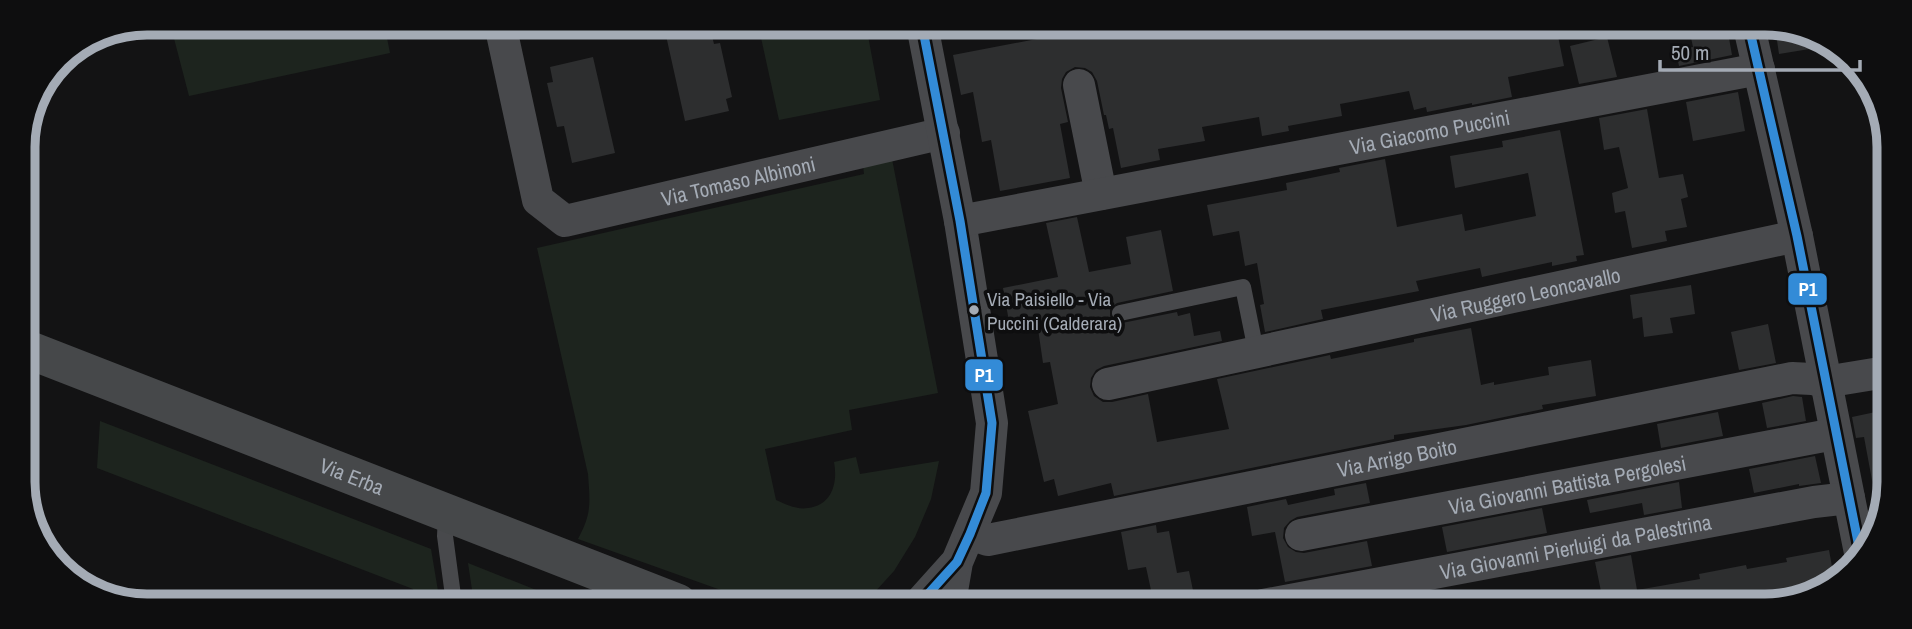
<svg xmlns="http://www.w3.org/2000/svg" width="1912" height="629" font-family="'Archivo Narrow',sans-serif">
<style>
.green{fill:#1d241e}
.building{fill:#2d2e2f}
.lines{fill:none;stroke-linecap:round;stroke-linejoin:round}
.service{stroke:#48494c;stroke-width:16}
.minor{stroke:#48494c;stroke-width:32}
.secondary{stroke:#46484a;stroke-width:38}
.bus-1-casing{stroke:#0e0e0f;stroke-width:14}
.bus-1{stroke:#338bd7;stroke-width:9}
.bus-dot{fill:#a4abb5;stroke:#0e0e0f;stroke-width:2.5}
.labels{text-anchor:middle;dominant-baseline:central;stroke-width:7;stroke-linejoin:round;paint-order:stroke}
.bus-label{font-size:19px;fill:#a4abb5;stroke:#0e0e0f;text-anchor:start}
.street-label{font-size:21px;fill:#a4abb5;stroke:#0e0e0f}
.rim{fill:none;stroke:#a4abb5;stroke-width:9}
.line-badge{stroke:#0e0e0f;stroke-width:2.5}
.badge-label{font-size:19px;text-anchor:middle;font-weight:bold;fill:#fff}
</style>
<rect width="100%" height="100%" fill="#131314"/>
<path class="green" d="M170,23H384L390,53L189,96Z
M758,24L866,25L880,100L779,120Z
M892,159L938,393L849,410L852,430L765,449L776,500C785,504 797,510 808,508C832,505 838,483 834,462L856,457L860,474L939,461L931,499L915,537L894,571L873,594L859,604H760L578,539C592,513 590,503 588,474L537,248L864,174L863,165Z
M100,421L431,549L440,603H416L413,589L97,468Z
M468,563L569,603H474Z"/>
<path class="building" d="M698,24H709L714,44L720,43L732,97L726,99L729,111L685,121L665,31Z
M1121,25H1135L1136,31L1166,25L1556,26L1564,66L1508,77L1512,97L1472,105V103L1427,112L1426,107L1414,110L1409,91L1340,104L1342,116L1288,126L1289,131L1262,136L1259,117L1202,127L1205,141L1158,149L1160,160L1121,168L1113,128L1109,129L1106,115H1104L1097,81L1092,72L1085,68L1075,67L1066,72L1062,79L1061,88L1068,122L1060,124L1070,178L1000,191L991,140L982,142L973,92L961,95L953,55L1073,32L1074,33Z
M1721,27H1727L1732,55L1679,66L1676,51L1693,47L1690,33Z
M1775,27H1798L1828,46L1779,54Z
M1607,37L1617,77L1579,84L1570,46Z
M593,57L615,153L572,163L564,126L557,127L547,83L553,82L550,67Z
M1738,92L1745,131L1693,141L1686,102Z
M1647,109L1659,178L1683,174L1688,197L1681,199L1687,227L1665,231L1667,241L1632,248L1625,211L1615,213L1612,193L1628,188L1619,147L1604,150L1599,118Z
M1560,130L1584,255L1576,256L1577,261L1552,266V262L1482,277L1480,268L1416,281L1419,291L1321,310L1323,319L1265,332L1260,305L1264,304L1257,263L1245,266L1239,231L1213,236L1207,205L1287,190L1286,183L1340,172L1339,168L1385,159L1397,227L1462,214L1465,231L1536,216L1528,173L1455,188L1450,156L1503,147L1502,141Z
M1077,217L1089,272L1131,264L1126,237L1161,230L1173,291L1117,303L1113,306L1110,310V316L1113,320L1122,323L1177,312L1178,316L1190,313L1194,336L1220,331L1222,341L1104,366L1096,370L1091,378L1090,387L1094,396L1103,402H1112L1148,394L1157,442L1229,429L1217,379L1330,355L1331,359L1414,342V339L1471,328L1481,385L1494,382V385L1549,375L1548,367L1591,360L1596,396L1542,405L1543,409L1466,425L1394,435V439L1114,496L1111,483L1058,496L1054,479L1044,482L1028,411L1058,404L1050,362L1043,363L1037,322L1010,327L1003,288L1058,277L1046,223Z
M1691,285L1695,314L1670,318L1673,333L1644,337L1642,317L1633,319L1630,295Z
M1768,324L1776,363L1739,370L1731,332Z
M1793,396L1802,397L1806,421L1767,428L1762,403Z
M1885,410V490L1874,491L1864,437L1856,438L1852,417Z
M1718,412L1723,436L1661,448L1657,424Z
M1815,456L1821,483L1799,486V484L1754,493L1749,469Z
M1679,482L1682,508L1644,515L1642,503L1590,513L1587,500Z
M1366,483L1370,503L1297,517L1290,521L1284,528L1283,538L1288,547L1296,552L1304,553L1367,541L1372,566L1285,582L1275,532L1252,536L1247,507L1286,499L1288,505L1335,495L1334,489Z
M1542,508L1547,533L1447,552L1442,527Z
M1156,525L1157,533L1169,531L1177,573L1189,571L1196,605L1154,604L1146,567L1128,570L1121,532Z
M1829,550L1835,583L1809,593L1793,595L1792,591L1752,597L1754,606H1604L1595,562L1631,555L1637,590L1700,579L1699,574L1746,565L1747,569L1787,562L1786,558Z"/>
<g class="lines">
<path class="service" d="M1120,313L1243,287L1256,351
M446,514L445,536L454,603"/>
<g class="minor">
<path id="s1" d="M500,24L538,200L565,221L944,133"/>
<path d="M922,25L960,221L992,423L986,493L957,562L952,591L946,604"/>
<path d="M1749,27L1797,236L1860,553"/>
<path d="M1079,85L1101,194"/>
<path id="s2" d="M960,221L1759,69"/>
<path id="s3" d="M1108,384L1797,236"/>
<path id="s4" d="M970,534L988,540L1792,378L1812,379L1825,382L1886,372"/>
<path id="s5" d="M1301,535L1824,436L1835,431"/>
<path d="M919,604L954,565"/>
<path id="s6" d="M1263,605L1814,502L1849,498"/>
</g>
<path class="secondary" id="s7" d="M24,348L678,603"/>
<g class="bus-1-casing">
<path id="bus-1" d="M1749,27L1797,236L1860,552
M919,604L957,562L970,534L986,493L992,423L960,221L922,25"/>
</g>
<use href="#bus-1" class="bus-1"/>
</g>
<circle class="bus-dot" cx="974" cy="310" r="6"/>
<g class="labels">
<g class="bus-label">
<text x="987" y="299">Via Paisiello - Via<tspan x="987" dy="24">Puccini (Calderara)</tspan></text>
</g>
<g class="street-label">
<text stroke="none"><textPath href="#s2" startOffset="478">Via Giacomo Puccini</textPath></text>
<text stroke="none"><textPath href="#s1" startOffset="392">Via Tomaso Albinoni</textPath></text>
<text stroke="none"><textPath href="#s3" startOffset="427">Via Ruggero Leoncavallo</textPath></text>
<text stroke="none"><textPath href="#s4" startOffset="436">Via Arrigo Boito</textPath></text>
<text stroke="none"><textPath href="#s7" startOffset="352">Via Erba</textPath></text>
<text stroke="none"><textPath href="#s5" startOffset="271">Via Giovanni Battista Pergolesi</textPath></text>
<text stroke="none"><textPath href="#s6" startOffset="318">Via Giovanni Pierluigi da Palestrina</textPath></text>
</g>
</g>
<path d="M0 0H1912V629H0ZM147 35H1765A112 112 0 0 1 1877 147V482A112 112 0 0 1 1765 594H147A112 112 0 0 1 35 482V147A112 112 0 0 1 147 35Z" fill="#0e0e0f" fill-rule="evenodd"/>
<path class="rim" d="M147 35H1765A112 112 0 0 1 1877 147V482A112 112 0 0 1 1765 594H147A112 112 0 0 1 35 482V147A112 112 0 0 1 147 35Z"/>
<g class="line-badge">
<rect x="1787" y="272" width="41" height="34" rx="7" fill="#338bd7"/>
<rect x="964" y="358" width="40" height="34" rx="7" fill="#338bd7"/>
</g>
<g class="badge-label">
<text x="1808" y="296">P1</text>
<text x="984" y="382">P1</text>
</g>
<path d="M1660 60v10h200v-10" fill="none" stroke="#a4abb5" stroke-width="3.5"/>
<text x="1671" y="60" font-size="21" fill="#a4abb5" stroke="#0e0e0f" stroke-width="5" paint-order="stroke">50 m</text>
</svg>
